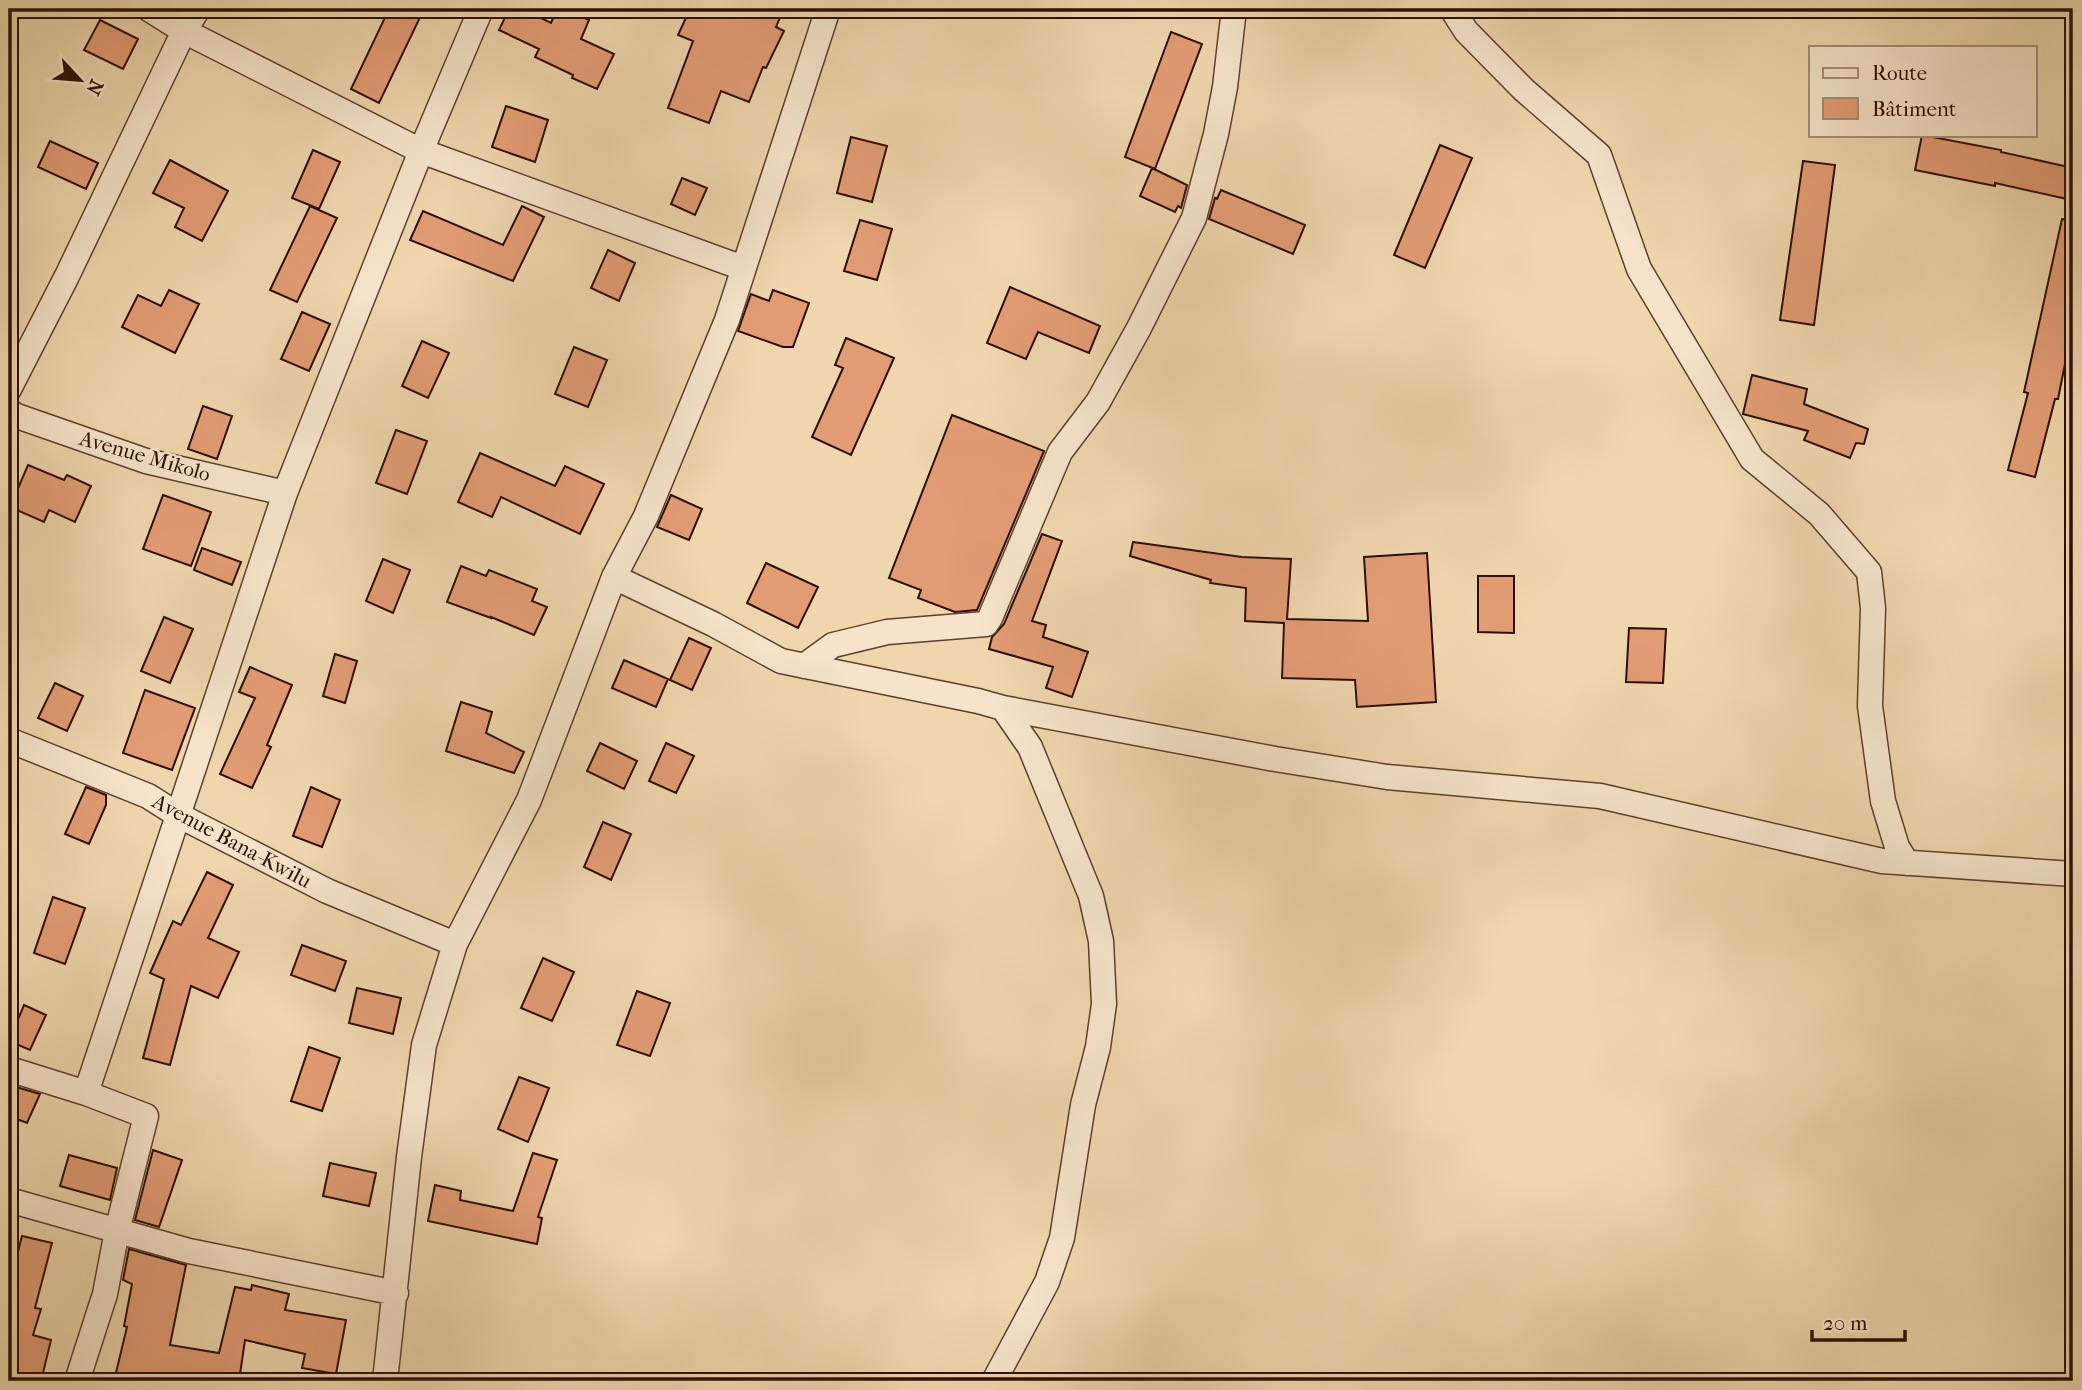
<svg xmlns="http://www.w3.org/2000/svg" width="2082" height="1390" font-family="'IM FELL French Canon',serif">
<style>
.building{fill:#e29c74;stroke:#2c0e02;stroke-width:2}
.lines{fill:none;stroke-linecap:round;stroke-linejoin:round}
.street-casing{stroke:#5d402d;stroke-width:27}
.street{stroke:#f5e4ca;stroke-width:24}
.labels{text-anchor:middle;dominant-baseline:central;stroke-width:5;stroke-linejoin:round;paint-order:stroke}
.street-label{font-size:21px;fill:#2c0e02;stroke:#f5e4ca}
</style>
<rect width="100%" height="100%" fill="#efd6ad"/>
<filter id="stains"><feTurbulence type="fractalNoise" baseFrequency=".00286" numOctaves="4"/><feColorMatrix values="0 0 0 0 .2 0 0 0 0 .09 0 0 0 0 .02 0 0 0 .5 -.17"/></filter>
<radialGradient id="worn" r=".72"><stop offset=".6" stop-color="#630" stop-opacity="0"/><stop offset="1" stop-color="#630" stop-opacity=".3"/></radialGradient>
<path class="building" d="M389,9H424L379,103L351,89Z
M509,9H522L551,23L557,9H565L589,20L581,39L614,54L597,89L572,78L573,75L535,57L539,49L499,30Z
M690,9H768L781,15L776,27L784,31L766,68L763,67L749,102L721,91L709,123L668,108L693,41L678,35Z
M100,20L138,39L123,69L84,50Z
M1171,32L1202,44L1155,169L1125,157Z
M506,106L548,120L535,162L492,147Z
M1922,135L2001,150V152L2073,168L2067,199L1995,183V186L1915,170Z
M851,137L887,146L872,202L837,193Z
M50,141L98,163L86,189L38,167Z
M1440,145L1472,158L1425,268L1394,255Z
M313,150L340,162L319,209L292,198Z
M170,160L228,191L202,241L175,227L184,208L153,193Z
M1803,161L1835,165L1814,325L1780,320Z
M1152,168L1187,185L1181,208L1178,206L1175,212L1140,196Z
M682,178L707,188L695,215L671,204Z
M1221,190L1305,225L1293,254L1209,219L1215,198L1217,199Z
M310,206L337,218L297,302L270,290Z
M522,206L544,217L513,281L410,240L423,211L503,245Z
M2062,219L2073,220V324L2058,399H2055L2035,477L2008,470L2028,393L2024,392Z
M860,220L892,229L877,280L844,271Z
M608,250L635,263L619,301L591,288Z
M1010,287L1100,326L1089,353L1038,332L1026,359L987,343Z
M169,290L199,304L175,353L122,327L138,295L161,306Z
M773,290L809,303L793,347H783L738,331L751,294L769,301Z
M302,312L330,324L309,371L281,359Z
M846,338L894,358L851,455L812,437L843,368L835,365Z
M422,341L449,353L428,398L402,386Z
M574,347L607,360L588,407L555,394Z
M1752,375L1807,389L1804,404L1868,429L1864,444L1856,443L1850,458L1804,440L1808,431L1743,414Z
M203,406L232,416L217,459L188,449Z
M952,415L1044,451L977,610L955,612L918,598L921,590L889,578Z
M396,430L427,441L407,494L376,483Z
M480,453L555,486L565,466L604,484L580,534L501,497L492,517L458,502Z
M28,465L64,480L67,475L91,486L75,522L49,510L44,522L10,507Z
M163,495L211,512L191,566L143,549Z
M671,495L702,509L689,540L657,527Z
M1042,534L1062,541L1032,621L1046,625L1043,637L1088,652L1072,697L1046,688L1053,667L989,649L992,637L1004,624Z
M1133,542L1242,557L1291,559L1287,619L1368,621L1364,557L1427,553L1436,702L1357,707L1355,680L1282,678L1284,623L1245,621L1246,588L1210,583L1211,580L1130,556Z
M202,548L241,562L232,585L194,570Z
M383,559L410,570L393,613L366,601Z
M766,563L818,587L798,628L747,603Z
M461,566L486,576L489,570L537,589L532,601L547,607L534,635L491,617V618L447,602Z
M1478,576H1514V633L1478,632Z
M164,617L193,629L170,683L141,671Z
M1629,628L1666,629L1663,683L1626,682Z
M689,638L711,648L692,690L670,680Z
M335,654L357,661L345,703L323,696Z
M624,660L668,679L656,707L612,688Z
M250,667L292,685L267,745L271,747L252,788L220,774L255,698L239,692Z
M55,683L83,696L67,731L38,718Z
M145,690L195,708L172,770L123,753Z
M461,702L492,712L486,733L524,752L514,773L446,751Z
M600,743L637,761L624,789L587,771Z
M666,743L694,756L676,793L649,781Z
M86,787L106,795V805L89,844L65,834Z
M311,787L340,800L322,847L293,836Z
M603,822L631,834L611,880L584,867Z
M207,872L233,885L208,938L239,952L218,998L191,986L170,1065L143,1058L164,979L150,973L173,921L181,925Z
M53,897L85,908L65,964L34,953Z
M302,945L346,961L335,991L291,975Z
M543,958L574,972L552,1021L521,1008Z
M357,988L401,998L393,1034L349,1023Z
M637,991L670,1003L650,1056L617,1045Z
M24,1005L46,1015L30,1050L9,1041Z
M309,1047L340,1058L322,1111L291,1101Z
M519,1077L549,1088L528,1142L498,1129Z
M16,1087L40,1094L27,1123L9,1116V1102Z
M153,1150L182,1160L159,1227L135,1220Z
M533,1153L557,1160L538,1217L542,1218L537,1244L428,1221L435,1185L461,1191L460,1200L513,1211Z
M69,1155L117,1168L110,1200L60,1186Z
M330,1163L376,1173L369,1206L323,1196Z
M22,1236L52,1243L35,1308L41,1309L33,1335L51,1340L41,1381H9V1287Z
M129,1249L186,1265L170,1345L219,1353L235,1287L251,1290L252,1285L289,1294L285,1310L346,1320L336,1374L302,1368L305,1354L245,1340L239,1381H114L127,1327L124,1326L132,1284L123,1280Z"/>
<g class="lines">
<g class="street-casing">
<path id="street" d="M149,9L184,31L421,151L743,268
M1452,9L1466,31L1524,90L1599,155L1639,269L1752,459L1819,514L1869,572L1873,608L1870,706L1883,801L1897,847L1907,863
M9,389L67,276L184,31L198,9
M9,410L14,415L146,461L285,493
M614,577L713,624L781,661L978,701L1003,708L1275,759L1387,777L1600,796L1882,861L2073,874
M804,666L833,645L887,632L986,624L990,618L1060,452L1098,402L1139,328L1194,218L1216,134L1225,87L1234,9
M9,740L148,796L178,815L327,891L455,944
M9,1069L86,1093L146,1116L117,1231L105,1294L77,1381
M86,1093L285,493L421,151L481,9
M9,1200L189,1251L396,1293
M385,1381L409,1157L424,1045L455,944L529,800L614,577L646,516L727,320L828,9
M994,1381L1047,1282L1062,1238L1083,1105L1098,1047L1104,1004L1101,941L1091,896L1030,747L1003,708"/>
</g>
<use href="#street" class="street"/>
</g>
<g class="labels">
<g class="street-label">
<text transform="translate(145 456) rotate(16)">Avenue Mikolo</text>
<text transform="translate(232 841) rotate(28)">Avenue Bana-Kwilu</text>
</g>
</g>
<rect width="2082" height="1390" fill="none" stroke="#efd6ad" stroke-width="35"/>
<rect x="10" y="10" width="2061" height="1369" fill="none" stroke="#2c0e02" stroke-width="3.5"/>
<rect x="18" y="18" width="2047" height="1355" fill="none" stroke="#2c0e02" stroke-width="2"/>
<rect x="1809" y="46" width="228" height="91" fill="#f5e4ca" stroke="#a58e7a" stroke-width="2"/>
<rect x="1823" y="68" width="35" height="10" fill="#f5e4ca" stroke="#a58e7a" stroke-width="2"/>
<text x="1872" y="80" font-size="21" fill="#2c0e02">Route</text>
<rect x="1823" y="98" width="35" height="21" fill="#e29c74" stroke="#a58e7a" stroke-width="2"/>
<text x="1872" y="116" font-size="21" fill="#2c0e02">Bâtiment</text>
<g transform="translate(80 80) rotate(116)" stroke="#f5e4ca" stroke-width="5" paint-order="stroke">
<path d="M0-5L12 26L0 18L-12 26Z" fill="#2c0e02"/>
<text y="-10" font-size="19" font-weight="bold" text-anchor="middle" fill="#2c0e02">N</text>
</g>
<path d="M1812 1330v10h93v-10" fill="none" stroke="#2c0e02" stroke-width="3.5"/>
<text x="1823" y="1330" font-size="21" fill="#2c0e02" stroke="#f5e4ca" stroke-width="5" paint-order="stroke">20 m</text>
<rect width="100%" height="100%" filter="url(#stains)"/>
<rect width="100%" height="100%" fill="url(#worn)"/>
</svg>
